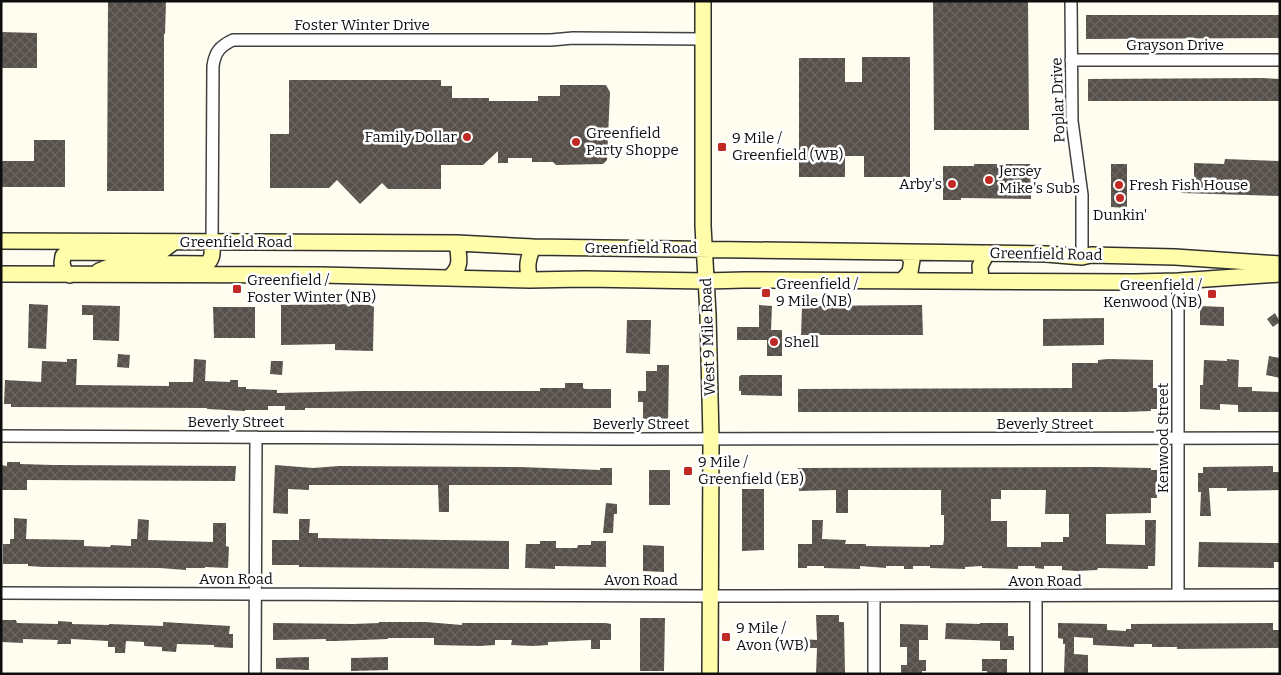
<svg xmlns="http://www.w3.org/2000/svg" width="1281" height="675" font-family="Bitter,serif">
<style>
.building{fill:url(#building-cross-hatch);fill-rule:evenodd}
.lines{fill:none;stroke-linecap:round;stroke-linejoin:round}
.minor-casing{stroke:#414141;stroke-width:14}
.secondary-casing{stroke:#303030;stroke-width:18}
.minor{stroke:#fff;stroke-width:11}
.secondary{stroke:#fffdaa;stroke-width:15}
.poi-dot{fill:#c02924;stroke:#fff;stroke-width:2}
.labels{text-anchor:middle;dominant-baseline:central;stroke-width:5;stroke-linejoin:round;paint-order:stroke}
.street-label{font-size:15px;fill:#0e0e0e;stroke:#fff}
.poi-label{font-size:15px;fill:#0e0e0e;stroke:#fff;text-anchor:start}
</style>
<defs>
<pattern id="building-cross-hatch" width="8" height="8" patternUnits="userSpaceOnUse" patternTransform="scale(1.25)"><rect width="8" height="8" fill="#57504a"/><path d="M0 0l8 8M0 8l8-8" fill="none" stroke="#6a6560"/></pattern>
</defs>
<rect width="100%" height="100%" fill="#fffdef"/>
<path class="building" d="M108,1H166L165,34H164V191H107Z
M933,1H1028L1029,130H934Z
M1086,15H1280V38L1086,39Z
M1,32L37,33V68H1Z
M862,57H910V177H864V156H845V177H799V58H845V82H862Z
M1261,78L1280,79V101H1088V79Z
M289,80H441V86H452V98H489V101H538V96H560V85H606L610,92L607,160L603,164L556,165L553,162H532V158H508V163H498V151L483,165H441V189H388L382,183L360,204L337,180L329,188H270V134H289Z
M34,140H65V187H1V161H34Z
M1225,159L1280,161V196L1181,193V181H1194V163L1224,164Z
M974,164H1030L1031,199L961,198V200H943V166H974Z
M1111,164H1127V208L1111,207Z
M29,304L48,305L46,349L28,348Z
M336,304L374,305L373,351L335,350V344L281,345V305Z
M82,305L120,306L119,341L93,340V315H82Z
M759,305L772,306L771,330H782V356H767V340H737V327H759Z
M922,305L923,335H801L802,306Z
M1200,306L1224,307V326L1200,325Z
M213,307H255V338H214Z
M1275,313L1280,322L1273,327L1267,319Z
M1104,318V345L1043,346V319Z
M627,320H651L650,354L626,353Z
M118,354L130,355L129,368L117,367Z
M1269,356L1280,358V378L1266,375Z
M67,359H77L76,385L169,386V382H193L194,359L206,360L205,381L230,382V380H238V387H246V389L277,390V393L362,391H540V388H565V383H583V388L585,389H611V408H305V410H285V406H268V410H245V411L207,409V408L11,407V404H4L5,380L41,382L42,361L67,362Z
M1108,359L1153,360V388H1157V409H1151V411L1125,412H798V389L1072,388V363H1098V360Z
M1227,359L1239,360L1238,387H1252V391L1280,392V412H1238V405L1220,404V410L1200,409V385H1203L1204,360L1227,361Z
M271,361H283L282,375L270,374Z
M657,365H669L668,423L643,422V402H638V391H646V371H657Z
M741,375H782V396L741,395V391H739V377Z
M7,462H20V464L53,465L236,466L235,481L27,480V490H1V465L7,466Z
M275,465L313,468L339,466L520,467L600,470V468H612V485H449V512H439L438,485H309V490L288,489V514L273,513Z
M1273,466V472H1280V490L1227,491V488H1209L1211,516H1200L1201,492H1198V473H1203V467Z
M1098,467L1151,468V470H1157V498H1151V513L1106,514V544L1145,545V520H1156L1155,566H1148V569L1098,568L1097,570L1077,571L1062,570V566H1044V569L1035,568V566H1018V569L982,568V566L965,567V569L930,568V566H913V569H904V566H886V568L860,566V569L824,568V566H807V568H798V544H812V520H823L822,539L846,540L845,544H866V546L930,547V545H943L944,540V515H941V490H848V513H836V490L799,491L798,468ZM1001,490H1046L1045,514H1069V537H1063V542H1041V547H1007V521H991V499H1001Z
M649,470H670V505H649Z
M742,489H764V550L742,551Z
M606,503L617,504V514H614L613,533H603Z
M14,518L27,519L26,539L84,540V546L110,547L111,545L131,546V539H137L138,519L149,520L148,540L213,542V523H226V546L229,547L228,568L205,567V568H186V570L160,568L44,567L28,566V564H3V544H10V539H14Z
M299,519H310L309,533H318V538L509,541V569L299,567V565H272V540H299Z
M540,541H556V548H577L578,545H591V541H606V567L555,566V569L525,568L526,544H540Z
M1199,542L1280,543V562H1274V568L1198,567Z
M643,545L664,546V572L643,571Z
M816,615H839V622H844L845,674H816L817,648H800L801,639L817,640Z
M640,618H665L664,671H640Z
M2,620H16L17,623L58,624V621L72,622V624L109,625V624L163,626V622L230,626L229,634H233V648L214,647V645L177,644L176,652L162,651V647L144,646V642L126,641L125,653H115V647H108V641L71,639V644H57L58,640L23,639V643L2,642Z
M379,622H426L462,625V623H606L611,624V640H600V649H591V640L548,642V645L533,646L511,645L512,640H495V645L480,646L434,645V638H388V639L335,641H326V639L273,640V623L353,624L379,623Z
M946,623L980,624V623H1008V636H1014V650H1000V641L945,639Z
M1058,623L1107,624V630L1126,631V629H1131V624L1273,623V630H1280V648L1177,649V647H1152V644H1134V647L1093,645V638L1074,637V654L1088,655V674L1064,673L1065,644H1063V639L1058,638Z
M900,624L928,625V640H919V660H926V671H922V674H901V665H907V647H900Z
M309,657V670L276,669V658Z
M388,657V670L351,671V658Z
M982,659H1007V674H987V671H982Z"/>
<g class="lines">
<g class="minor-casing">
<path id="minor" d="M1071,1L1072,121L1082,195V257
M1071,60H1280
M212,242L213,66C215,52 220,46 233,40H551L573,38L703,39
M1,436L621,439L1280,438
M1,593L711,596L1280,595
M1178,595V281
M874,596V674
M255,674L256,437
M1036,674V596"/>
</g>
<g class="secondary-casing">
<path id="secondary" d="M703,1V226L708,314L711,439L710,674
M1,241L457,243L533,247L1046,254L1082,257L1091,255L1175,257L1280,264
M99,271L119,263L206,264C214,259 212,250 212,242
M1,274L321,275L530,280L585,279L706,281L744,280L1134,282L1178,281L1280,274
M70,275L64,271L62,263L63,256L68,252L159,253L174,242
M450,277C462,267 459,258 457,243
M530,280C526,267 528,258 533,247
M902,281L910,272L912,260L906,252
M981,281L980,266L987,253"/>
</g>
<use href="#minor" class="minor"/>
<use href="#secondary" class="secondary"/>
</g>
<g class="poi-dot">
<circle cx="467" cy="137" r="5"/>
<circle cx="576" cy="142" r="5"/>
<rect x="717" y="142" width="10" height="10" rx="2.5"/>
<circle cx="989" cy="180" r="5"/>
<circle cx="952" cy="184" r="5"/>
<circle cx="1119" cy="185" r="5"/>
<circle cx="1120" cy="198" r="5"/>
<rect x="232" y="284" width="10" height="10" rx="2.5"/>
<rect x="761" y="288" width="10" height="10" rx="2.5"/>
<rect x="1207" y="289" width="10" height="10" rx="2.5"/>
<circle cx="774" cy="342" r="5"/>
<rect x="683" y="466" width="10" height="10" rx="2.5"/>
<rect x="721" y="632" width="10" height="10" rx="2.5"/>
</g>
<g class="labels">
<g class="street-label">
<text x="362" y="25">Foster Winter Drive</text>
<text x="1175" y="45">Grayson Drive</text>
<text transform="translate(1058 100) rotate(-92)">Poplar Drive</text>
<text x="236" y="242">Greenfield Road</text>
<text x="641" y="248">Greenfield Road</text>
<text transform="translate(1046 254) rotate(1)">Greenfield Road</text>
<text transform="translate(708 337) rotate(-92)">West 9 Mile Road</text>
<text x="236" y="422">Beverly Street</text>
<text x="641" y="424">Beverly Street</text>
<text x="1045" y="424">Beverly Street</text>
<text transform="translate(1163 438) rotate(-90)">Kenwood Street</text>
<text x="236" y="579">Avon Road</text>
<text x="641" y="580">Avon Road</text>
<text x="1045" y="581">Avon Road</text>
</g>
<g class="poi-label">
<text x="586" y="133">Greenfield<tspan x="586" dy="17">Party Shoppe</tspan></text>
<text x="457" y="137" text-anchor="end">Family Dollar</text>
<text x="732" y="138">9 Mile /<tspan x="732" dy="17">Greenfield (WB)</tspan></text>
<text x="999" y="171">Jersey<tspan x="999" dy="17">Mike's Subs</tspan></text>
<text x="942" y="184" text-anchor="end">Arby's</text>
<text x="1129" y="185">Fresh Fish House</text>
<text x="1120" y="215" text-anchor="middle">Dunkin'</text>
<text x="247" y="280">Greenfield /<tspan x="247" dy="17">Foster Winter (NB)</tspan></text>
<text x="776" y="284">Greenfield /<tspan x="776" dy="17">9 Mile (NB)</tspan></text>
<text x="1202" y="285" text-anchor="end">Greenfield /<tspan x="1202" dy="17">Kenwood (NB)</tspan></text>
<text x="784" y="342">Shell</text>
<text x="698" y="462">9 Mile /<tspan x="698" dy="17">Greenfield (EB)</tspan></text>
<text x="736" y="628">9 Mile /<tspan x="736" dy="17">Avon (WB)</tspan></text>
</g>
</g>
<rect width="1281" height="675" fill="none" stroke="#0e0e0e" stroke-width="5"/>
</svg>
